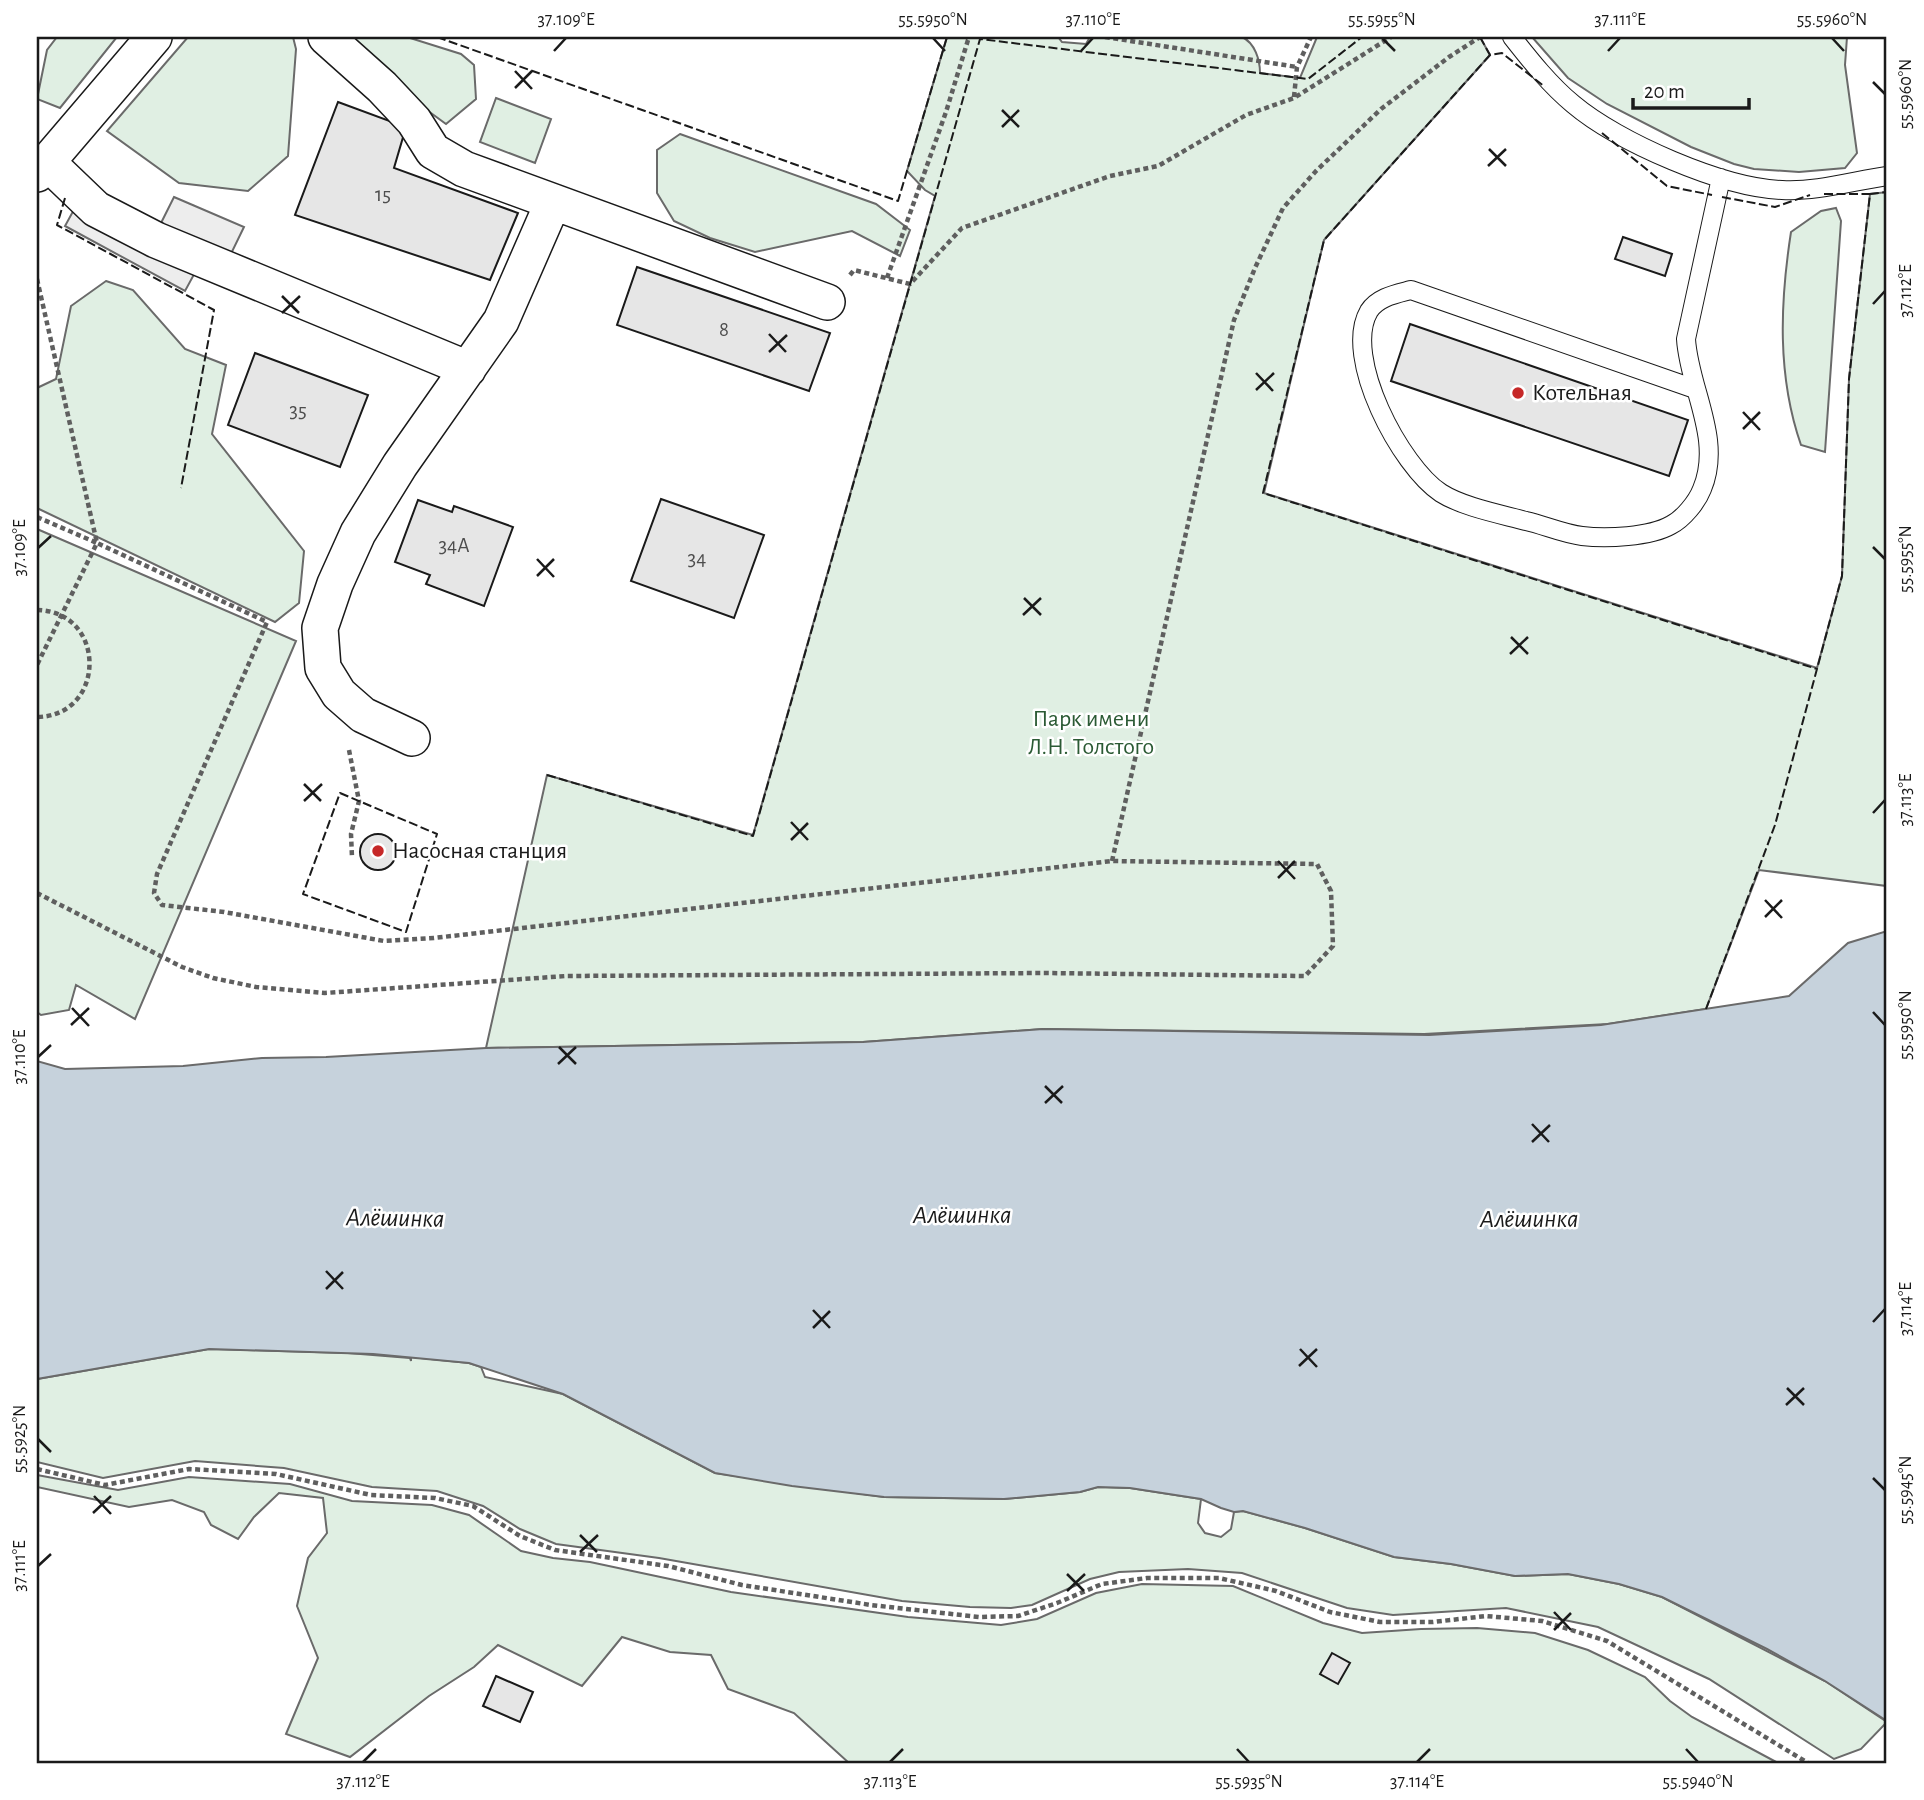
<svg xmlns="http://www.w3.org/2000/svg" width="1924" height="1800" font-family="'Alegreya Sans',sans-serif">
<style>
.green{fill:#e0efe3;stroke:#6a6a6a;stroke-width:2}
.parking{fill:#ededed;stroke:#6a6a6a;stroke-width:2}
.water{fill:#c6d2dc;stroke:#6a6a6a;stroke-width:2}
.building{fill:#e6e6e6;stroke:#1a1a1a;stroke-width:2}
.lines{fill:none;stroke-linecap:round;stroke-linejoin:round}
.lane-casing{stroke:#1a1a1a;stroke-width:20}
.street-casing{stroke:#1a1a1a;stroke-width:38}
.path{stroke:#5f5f5f;stroke-width:4.5;stroke-dasharray:5 3.5;stroke-linecap:butt}
.lane{stroke:#fff;stroke-width:18}
.street{stroke:#fff;stroke-width:35}
.fence{stroke:#1a1a1a;stroke-width:2;stroke-dasharray:9 3.5;stroke-linecap:butt}
.ticks{fill:none;stroke:#1a1a1a;stroke-width:2.5}
.poi-dot{fill:#c62828;stroke:#fff;stroke-width:2.5}
.labels{text-anchor:middle;dominant-baseline:central;stroke-width:5;stroke-linejoin:round;paint-order:stroke}
.number-label{font-size:21px;fill:#4d4d4d}
.poi-label{font-size:24px;fill:#1a1a1a;stroke:#fff;text-anchor:start}
.park-label{font-size:24px;fill:#2b5a34;stroke:#fff}
.water-label{font-size:26px;font-style:italic;fill:#1a1a1a;stroke:#fff}
.neatline{fill:none;stroke:#1a1a1a;stroke-width:2.5}
.ticks-label{font-size:18px;text-anchor:middle;fill:#1a1a1a}
</style>
<rect width="100%" height="100%" fill="#fff"/>
<path class="green" d="M57,37H117L60,108L37,99L47,50Z
M188,37H293L296,49L288,156L248,191L179,183L107,131Z
M346,37H407L461,54L474,65L476,99L446,124L405,94Z
M947,37H1058L1062,42L1086,44L1090,37H1242C1255,43 1260,60 1260,73L1300,78L1317,37H1480L1490,55L1324,240L1264,493L1817,668L1842,576L1849,379L1870,194L1887,192V886L1759,870L1706,1009L1608,1024L1424,1034L1043,1029L863,1042L486,1048L547,775L753,835L935,196L925,190L907,171Z
M1532,37H1847L1845,65L1857,153L1845,168L1799,172L1754,169L1734,164L1691,147L1607,104L1568,78Z
M496,98L551,119L535,163L480,142Z
M680,134L876,204L910,230L900,256L852,231L755,252L710,238L674,221L657,193V150Z
M1836,208L1841,221L1825,452L1801,445C1777,376 1780,303 1791,232L1821,211Z
M106,281L133,290L185,349L226,365L212,434L304,551L299,603L275,622L37,508V388L56,379L71,306Z
M37,529L296,641L135,1019L76,985L69,1010L41,1015L37,1012Z
M209,1349L348,1353L410,1358L411,1361V1357L469,1363L481,1367L485,1377L563,1394L715,1473L884,1497L1004,1499L1080,1492L1098,1487L1130,1488L1201,1499L1198,1523L1205,1533L1221,1537L1231,1529L1234,1512L1243,1511L1305,1528L1394,1557L1451,1564L1515,1576L1568,1574L1619,1584L1662,1597L1825,1681L1887,1722L1861,1749L1834,1759L1709,1679L1598,1627L1506,1608L1393,1615L1347,1608L1242,1573L1188,1569L1119,1572L1090,1579L1032,1605L1011,1608L970,1607L902,1601L659,1558L556,1544L520,1529L483,1506L437,1491L372,1487L284,1468L195,1461L103,1478L37,1462V1379Z
M37,1475L118,1490L189,1477L290,1484L352,1501L432,1505L469,1515L521,1551L553,1558L590,1562L731,1592L908,1617L1001,1625L1037,1619L1096,1593L1142,1584L1233,1586L1323,1623L1362,1633L1421,1629L1477,1628L1535,1633L1588,1650L1645,1677L1670,1701L1692,1717L1778,1763H849L794,1713L728,1689L711,1655L670,1652L622,1637L582,1686L498,1645L474,1667L429,1696L350,1757L286,1734L318,1658L297,1606L308,1558L327,1533L323,1498L279,1493L254,1517L238,1539L211,1525L204,1512L172,1500L129,1507L37,1487Z"/>
<path class="parking" d="M174,197L244,227L226,264L155,235Z
M77,204L197,269L185,291L65,226Z"/>
<path class="water" d="M1887,931V1721L1825,1681L1767,1649L1662,1597L1619,1584L1568,1574L1515,1576L1451,1564L1394,1557L1305,1528L1243,1511L1234,1512L1221,1508L1201,1499L1130,1488L1098,1487L1080,1492L1004,1499L884,1497L792,1486L715,1473L563,1394L469,1363L373,1354L209,1349L37,1379V1061L65,1069L183,1066L262,1058L326,1057L486,1048L863,1042L1043,1029L1429,1035L1601,1025L1789,996L1848,943Z"/>
<path class="building" d="M338,102L406,127L394,168L518,213L490,280L295,215Z
M1623,237L1672,254L1665,276L1615,259Z
M637,267L830,333L809,391L617,325Z
M1410,324L1688,420L1669,476L1391,381Z
M255,353L368,395L340,467L228,425Z
M661,499L764,535L734,618L631,581Z
M418,500L452,512L454,506L513,527L484,606L426,584L430,575L395,562Z
M360 852a18 18 0 1 1 36 0a18 18 0 1 1-36 0Z
M1332,1653L1350,1663L1338,1684L1320,1674Z
M496,1676L533,1692L520,1722L483,1706Z"/>
<g class="lines">
<g class="lane-casing">
<path id="lane" d="M1512,37C1530,60 1550,85 1573,104C1618,142 1723,188 1782,190C1816,192 1853,181 1887,176
M1695,389L1411,290C1396,294 1378,297 1369,311C1342,357 1401,467 1441,493C1463,507 1500,514 1526,521C1544,525 1564,534 1582,536C1606,539 1650,537 1671,525C1683,519 1697,502 1702,489C1723,439 1689,389 1686,339L1721,178"/>
</g>
<g class="street-casing">
<path id="street" d="M326,37L382,87L414,121L433,151L464,169L827,302
M47,162L96,209L156,240L468,369
M37,174L154,37
M412,738L363,715L339,694L323,668L320,628L335,584L358,533L400,465L501,321L553,202"/>
</g>
<path class="path" d="M1105,37L1297,67
M1294,97L1297,67L1311,37
M850,275L854,270L910,284L962,228L1110,176L1158,166L1246,115L1294,98L1391,37
M887,278L946,112L968,40L971,37
M37,279L97,543L267,622L157,874L154,893L162,905L224,912L384,941L434,938L1112,861L1317,864L1331,891L1333,946L1305,976L1044,973L566,976L325,993L256,987L213,978L182,967L37,893
M37,517L97,543L37,665
M37,610C107,611 107,716 37,717
M349,750L359,801L351,834L352,857
M1112,861L1234,320L1255,268L1283,208L1316,171L1381,109L1449,57L1480,37
M37,1469L105,1485L189,1469L276,1474L371,1495L435,1498L473,1506L520,1536L555,1550L668,1566L742,1585L871,1605L979,1617L1018,1616L1057,1603L1102,1584L1147,1578H1219L1276,1591L1330,1612L1380,1622H1433L1486,1616L1542,1621L1607,1641L1808,1763"/>
<use href="#lane" class="lane"/>
<use href="#street" class="street"/>
<path class="fence" d="M437,37L898,201L947,37
M1480,37L1490,55L1502,53L1545,87
M1490,55L1324,240L1263,493L1817,669
M1602,133L1667,186L1712,195
M1824,194H1870
M1722,197L1775,207L1810,195
M65,198L57,225L214,310L181,488
M547,775L753,836L980,39L1308,79L1362,37
M340,793L437,834L406,932L303,894Z
M1706,1009L1775,825L1842,576L1849,379L1870,194L1887,192"/>
</g>
<path class="ticks" d="M933,38L945,51M1382,38L1395,51M1832,38L1844,51M554,51L566,38M1081,51L1093,38M1608,51L1620,38M515,71L532,89M1873,82L1885,94M515,88L532,71M1002,110L1019,127M1002,127L1019,110M1489,149L1506,166M1488,166L1506,149M282,296L299,313M1873,304L1885,291M282,313L300,296M769,334L786,352M769,352L787,335M1256,373L1273,391M1256,390L1274,373M1743,412L1760,430M1743,429L1760,412M1873,547L1885,559M38,548L51,536M537,559L554,577M537,576L554,559M1024,598L1041,615M1023,615L1041,598M1511,637L1528,654M1510,654L1528,637M304,784L321,801M304,801L322,784M1873,813L1885,800M791,822L808,840M791,840L808,823M1278,861L1295,879M1278,878L1295,861M1765,900L1782,918M1765,917L1782,900M72,1008L89,1026M1873,1012L1885,1025M71,1025L89,1008M559,1047L576,1064M38,1057L51,1045M558,1064L576,1047M1045,1086L1062,1103M1045,1103L1063,1086M1532,1124L1549,1142M1532,1142L1550,1125M326,1271L343,1289M326,1289L343,1272M813,1310L830,1328M1873,1322L1885,1309M813,1328L830,1311M1300,1349L1317,1367M1299,1366L1317,1349M1787,1388L1804,1405M1786,1405L1804,1388M38,1439L51,1452M1873,1478L1885,1490M94,1496L111,1514M93,1513L111,1496M580,1535L597,1552M580,1552L598,1535M38,1566L51,1554M1067,1574L1084,1591M1067,1591L1085,1574M1554,1612L1571,1630M1554,1630L1571,1613M1237,1749L1249,1762M1686,1749L1698,1762M363,1762L376,1749M890,1762L903,1749M1417,1762L1430,1749"/>
<g class="poi-dot">
<circle cx="1518" cy="393" r="7"/>
<circle cx="378" cy="851" r="7"/>
</g>
<g class="labels">
<g class="number-label">
<text x="383" y="194">15</text>
<text x="724" y="329">8</text>
<text x="298" y="410">35</text>
<text x="454" y="545">34А</text>
<text x="697" y="558">34</text>
</g>
<g class="poi-label">
<text x="1532" y="393">Котельная</text>
<text x="392" y="851">Насосная станция</text>
</g>
<g class="park-label">
<text x="1091" y="719">Парк имени<tspan x="1091" dy="28">Л.Н. Толстого</tspan></text>
</g>
<g class="water-label">
<text x="962" y="1215">Алёшинка</text>
<text transform="translate(395 1218) rotate(1)">Алёшинка</text>
<text x="1529" y="1219">Алёшинка</text>
</g>
</g>
<rect width="1924" height="1800" fill="none" stroke="#ffffff" stroke-width="77"/>
<path d="M1633 98v10h116v-10" fill="none" stroke="#1a1a1a" stroke-width="3.5"/>
<text x="1644" y="98" font-size="21" fill="#1a1a1a" stroke="#ffffff" stroke-width="5" paint-order="stroke">20 m</text>
<rect x="38" y="38" width="1847" height="1724" class="neatline"/>
<g class="ticks-label">
<text x="566" y="25">37.109°E</text>
<text x="933" y="25">55.5950°N</text>
<text x="1093" y="25">37.110°E</text>
<text x="1382" y="25">55.5955°N</text>
<text x="1620" y="25">37.111°E</text>
<text x="1832" y="25">55.5960°N</text>
<text transform="translate(1905 94) rotate(-90)" y="6">55.5960°N</text>
<text transform="translate(1905 291) rotate(-90)" y="6">37.112°E</text>
<text transform="translate(19 548) rotate(-90)" y="6">37.109°E</text>
<text transform="translate(1905 559) rotate(-90)" y="6">55.5955°N</text>
<text transform="translate(1905 800) rotate(-90)" y="6">37.113°E</text>
<text transform="translate(1905 1025) rotate(-90)" y="6">55.5950°N</text>
<text transform="translate(19 1057) rotate(-90)" y="6">37.110°E</text>
<text transform="translate(1905 1309) rotate(-90)" y="6">37.114°E</text>
<text transform="translate(19 1439) rotate(-90)" y="6">55.5925°N</text>
<text transform="translate(1905 1490) rotate(-90)" y="6">55.5945°N</text>
<text transform="translate(19 1566) rotate(-90)" y="6">37.111°E</text>
<text x="363" y="1787">37.112°E</text>
<text x="890" y="1787">37.113°E</text>
<text x="1249" y="1787">55.5935°N</text>
<text x="1417" y="1787">37.114°E</text>
<text x="1698" y="1787">55.5940°N</text>
</g>
</svg>
